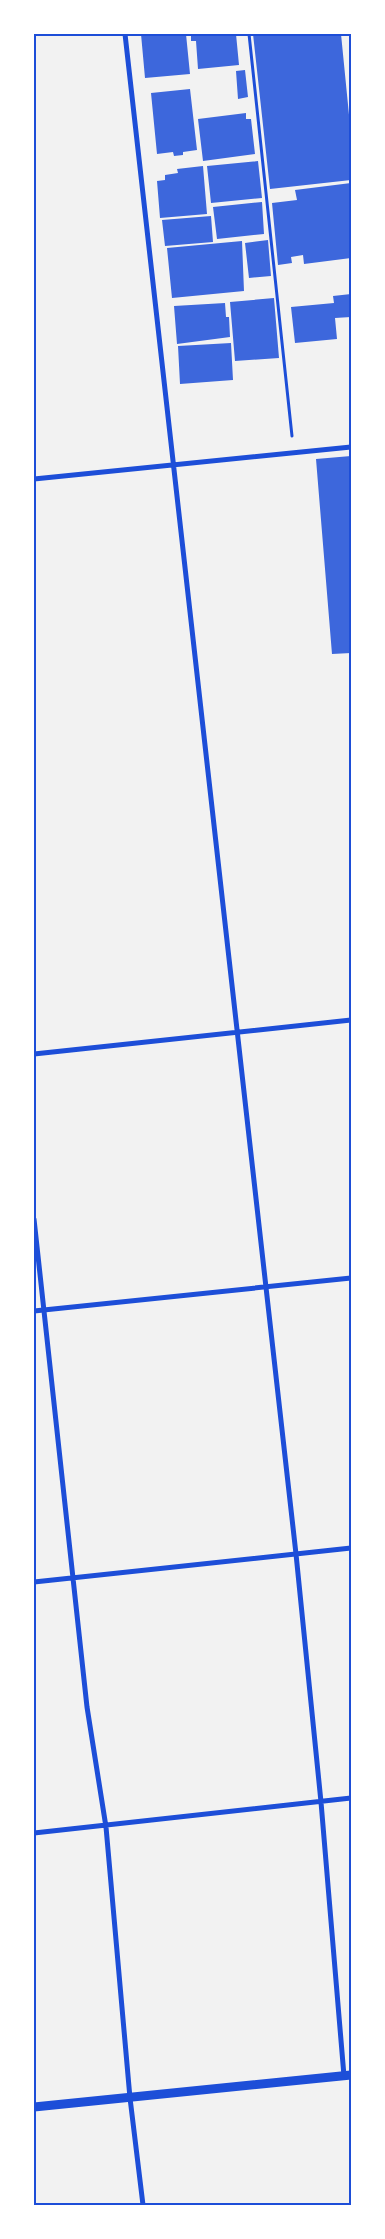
<svg xmlns="http://www.w3.org/2000/svg" width="385" height="2239" font-family="'Work Sans',sans-serif">
<style>
.building{fill:#3d67dc}
.lines{fill:none;stroke-linecap:round;stroke-linejoin:round}
.path{stroke:#1d4ed8;stroke-width:3}
.minor{stroke:#1d4ed8;stroke-width:5}
.tertiary{stroke:#1d4ed8;stroke-width:9}
.neatline{fill:none;stroke:#1d4ed8;stroke-width:2}
</style>
<rect width="100%" height="100%" fill="#f2f2f2"/>
<path class="building" d="M141,34H186L190,74L145,78Z
M191,34H236L239,65L198,69L196,41H191Z
M253,34H341L351,135V180L270,189Z
M245,70L248,97L238,99L236,71Z
M190,89L197,150L183,152V155L174,156L173,152L157,154L151,93Z
M246,113V119H251L255,154L203,161L198,119Z
M258,161L262,198L211,203L207,166Z
M203,166L207,214L160,218L157,181L165,180V175L178,173L177,169Z
M351,183V258L304,264L303,255L291,257L292,263L278,265L272,203L297,200L295,190Z
M262,202L264,234L217,239L213,207Z
M211,216L213,242L165,246L162,220Z
M268,240L271,276L249,278L245,243Z
M242,241L244,291L172,298L167,248Z
M351,294V317L335,318L337,339L295,343L291,307L334,303L333,296Z
M274,298L279,358L235,361L230,302Z
M225,303L226,317H229L230,337L177,344L174,306Z
M231,343L233,380L180,384L178,346Z
M351,456V653L332,654L316,459Z"/>
<g class="lines">
<path class="path" d="M249,34L292,436"/>
<path class="minor" d="M125,34L296,1554L321,1802L344,2076
M34,479L351,447
M34,1054L351,1020
M34,1219L87,1707L106,1827L130,2098L143,2205
M34,1311L351,1278
M34,1582L351,1548
M34,1833L351,1798"/>
<path class="tertiary" d="M34,2107L351,2075"/>
</g>
<rect width="385" height="2239" fill="none" stroke="#ffffff" stroke-width="70"/>
<rect x="35" y="35" width="315" height="2169" class="neatline"/>
</svg>
